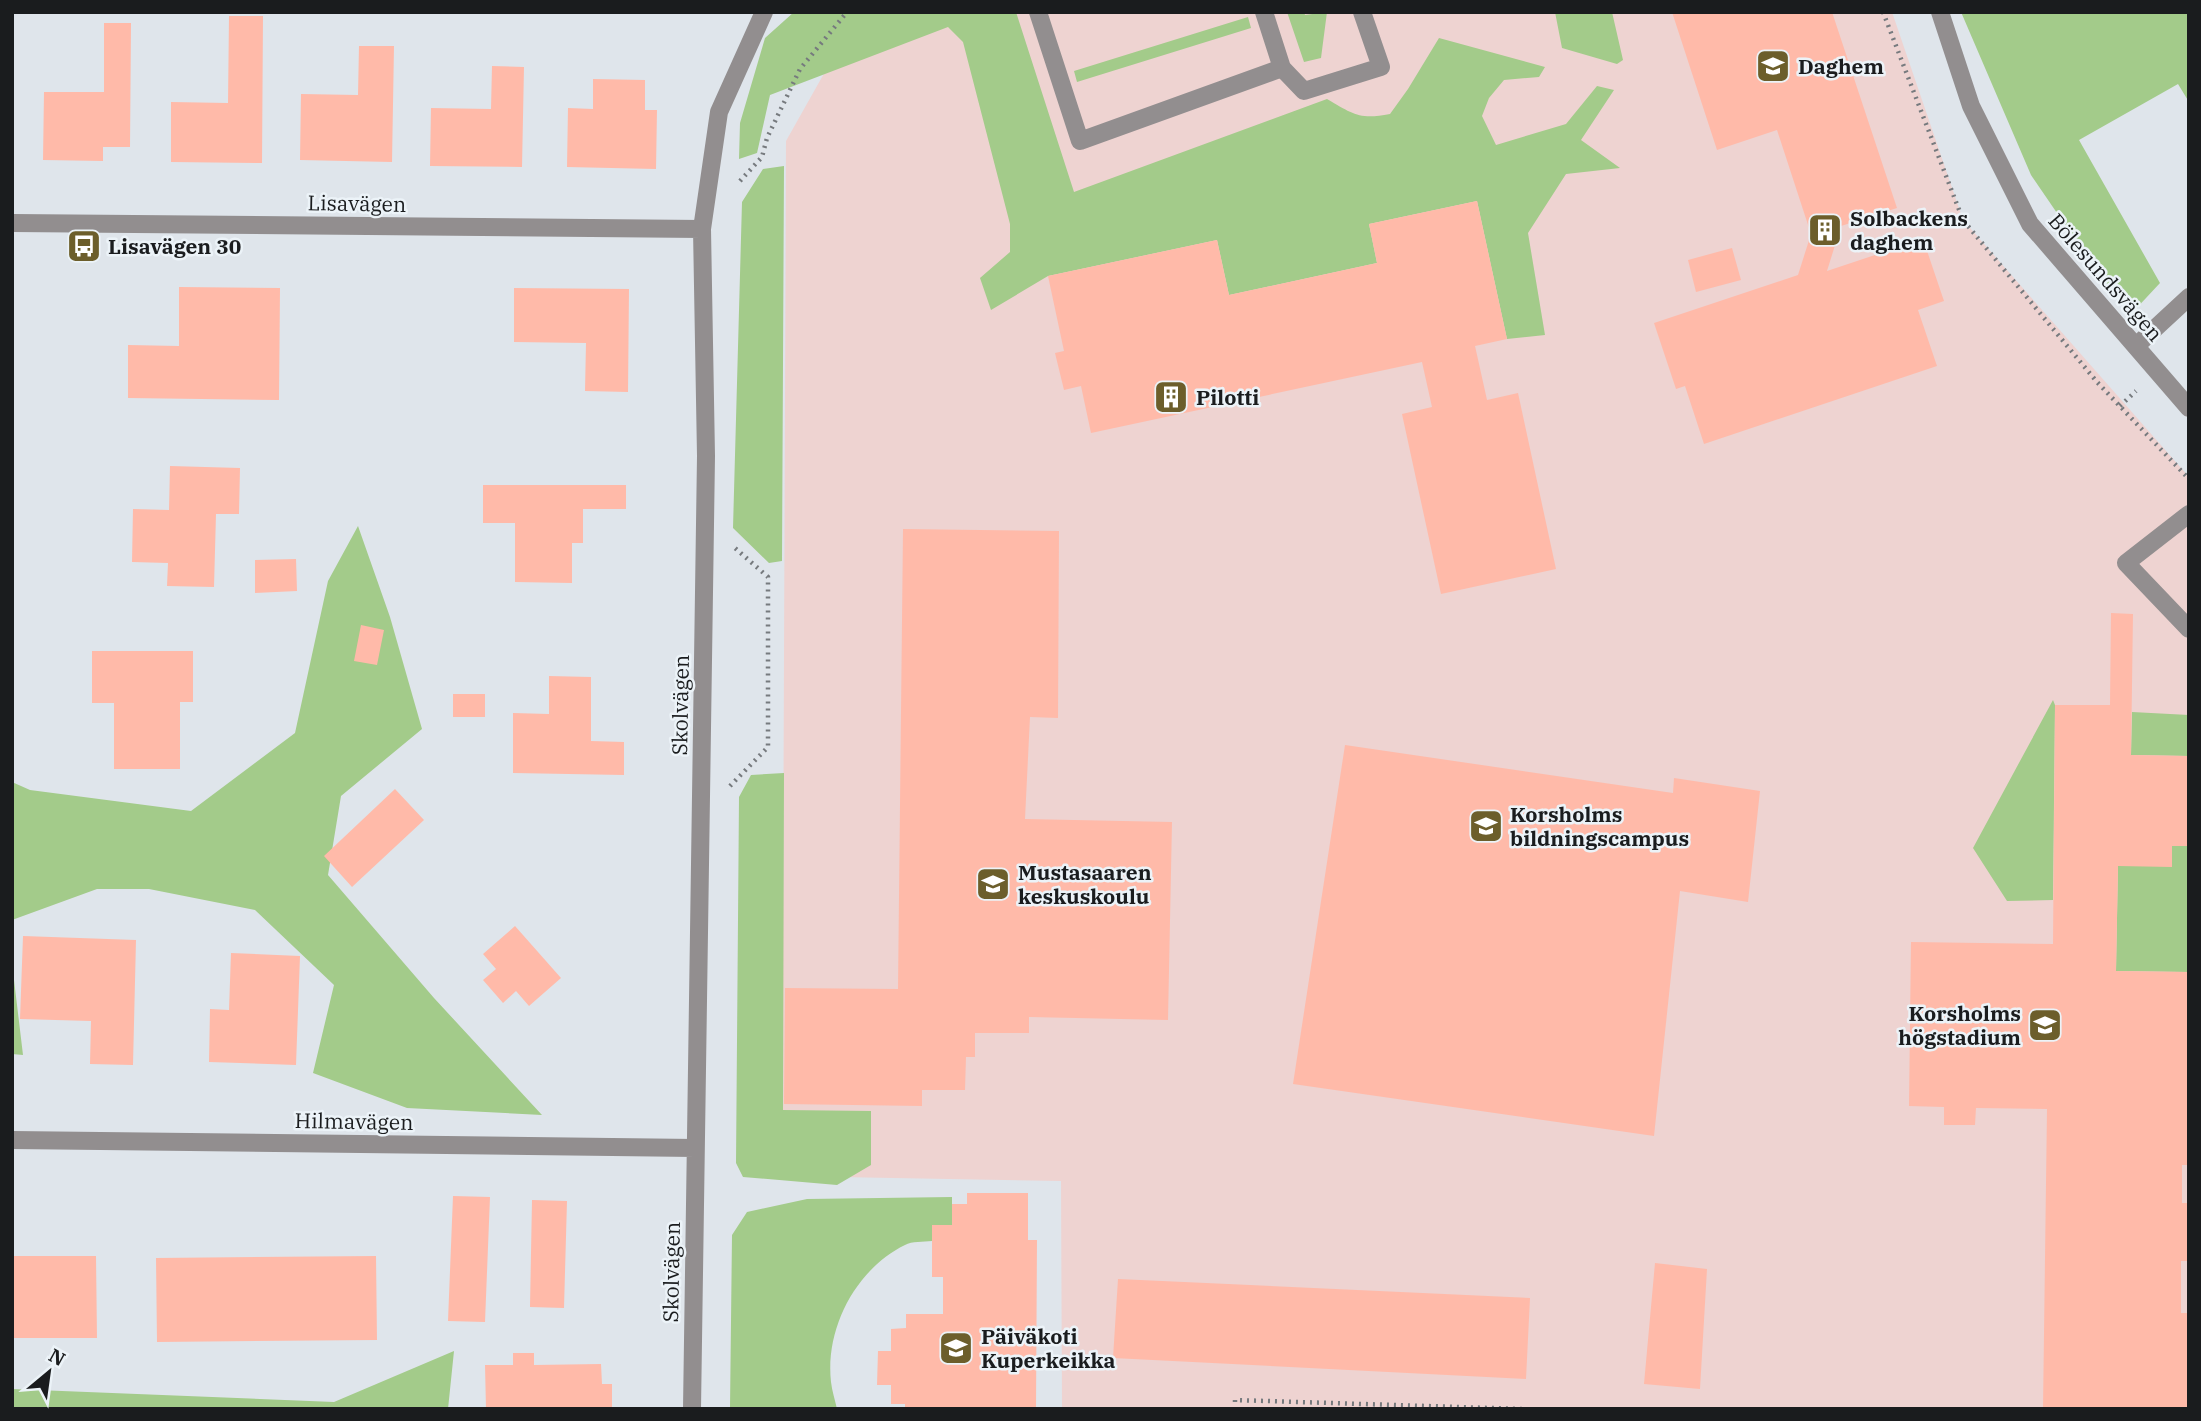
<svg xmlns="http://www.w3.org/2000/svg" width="2201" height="1421" font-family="'IBM Plex Serif',serif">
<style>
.education{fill:#eed3d1}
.green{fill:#a3cb8a}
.building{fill:#ffbaa9}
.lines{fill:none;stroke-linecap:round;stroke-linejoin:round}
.path{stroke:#767a7e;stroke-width:4.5;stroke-dasharray:2 5;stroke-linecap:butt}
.service{stroke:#928e8f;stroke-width:18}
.minor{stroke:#928e8f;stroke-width:18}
.labels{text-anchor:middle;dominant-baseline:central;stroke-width:5;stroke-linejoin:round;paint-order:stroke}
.poi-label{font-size:21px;font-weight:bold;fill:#1a1c1e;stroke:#ecf3f8;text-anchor:start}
.street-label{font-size:21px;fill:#1a1c1e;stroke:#ecf3f8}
</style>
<rect width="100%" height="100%" fill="#dfe5eb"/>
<path class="education" d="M868,12H1892L1963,220L2189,477V1409H1062L1061,1181L782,1176L786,141L853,22Z"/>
<path class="green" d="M794,12H1016L1074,192L1327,99C1353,114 1359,120 1390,114L1408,89L1439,38L1545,67L1539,77L1504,80L1489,98L1482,116L1496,145L1566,124L1597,86L1614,90L1581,140L1620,168L1566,174L1528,233L1545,335L1507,339L1477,201L1369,224L1377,263L1229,295L1217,240L1048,276L991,310L980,278L1010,252V224L963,42L948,27L770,95L757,153L739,159L740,123L765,38Z
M1287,12H1304L1305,15L1327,12L1321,58L1304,62Z
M1555,12H1612L1623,60L1617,64L1562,48Z
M1961,12H2189V102L2178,84L2079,140L2160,283L2132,313L2098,273L2031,175Z
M1248,17L1251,28L1077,82L1074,71Z
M784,166L782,561L769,563L733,528L742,202L763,169Z
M358,526L390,617L422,729L341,796L328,875L434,998L542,1115L407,1108L313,1073L334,985L255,910L149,889H97L12,920V782L30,790L191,811L295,733L328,581Z
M2053,700L2055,705L2053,900L2007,901L1973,848Z
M2132,712L2189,715V756L2131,755Z
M784,773L783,1110L871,1111V1165L837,1185L743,1177L736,1163L739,797L751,775Z
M2172,846H2189V972L2116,971L2118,866Z
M12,963L23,1055L12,1054Z
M952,1197V1225H932V1241C923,1242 912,1241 905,1245C856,1269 825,1328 831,1382C832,1391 835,1400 837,1409H730L732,1235L747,1212L807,1199Z
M454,1351L448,1409H12V1389L334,1402Z"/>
<path class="building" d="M1672,12H1832L1897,208L1841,226L1827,271L1923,239L1944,301L1918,310L1937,366L1704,444L1685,386L1676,389L1654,323L1798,275L1811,234L1777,130L1717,150Z
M229,16H263L262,163L171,162V102L228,103Z
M104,23H131L130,147H103V161L43,160L44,92H104Z
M359,46H394L392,162L300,160L301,94L358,95Z
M492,66L524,67L522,167L430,166L431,108L491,109Z
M593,79L645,80V110H657L656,169L567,167L568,108L593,109Z
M1477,201L1507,339L1475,346L1487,400L1518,393L1556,569L1441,594L1402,414L1432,407L1422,362L1091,433L1081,386L1064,390L1055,353L1064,351L1048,276L1217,240L1229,295L1377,263L1369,224Z
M1732,248L1741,280L1696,292L1688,260Z
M179,287L280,288L279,400L128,398V345L179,346Z
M514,288L629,289L628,392L585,391L586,343L514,342Z
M170,466L240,468L239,514H216L214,587L167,586L168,563L132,562L133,509L169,510Z
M483,485H626V509H583V543H572V583L515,582V523H483Z
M903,529L1059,531L1058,718L1030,717L1025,819L1172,822L1168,1020L1029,1017V1033H975V1057H966L965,1090H922V1106L784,1104L785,988L898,989Z
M296,559L297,591L255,593V560Z
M2111,613L2133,614L2131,755L2189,756V846H2172V867L2118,866L2116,971L2189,972V1165H2182V1203H2189V1261H2181V1313H2189V1409H2043L2047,1109L1976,1108L1975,1125H1944V1107L1909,1106L1911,942L2053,944L2055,705H2110Z
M361,625L384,630L377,665L354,661Z
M92,651H193V702H180V769H114V703H92Z
M549,676L591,677V741L624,742V775L513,773V713L549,714Z
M453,694H485V717H453Z
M1345,745L1673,793L1674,778L1760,791L1748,902L1680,891L1654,1136L1293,1084Z
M395,789L424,820L352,887L324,856Z
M515,926L561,978L529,1006L516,991L503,1003L483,980L496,969L483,954Z
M23,936L136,940L133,1065L90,1064L91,1021L20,1019Z
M231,953L300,956L296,1065L209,1062L210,1009L229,1010Z
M967,1193H1028V1240H1037L1036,1409H905V1404H891V1385H877L878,1351H891V1329L906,1328V1314H943V1277H932V1225H952V1204H967Z
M453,1196L490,1197L485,1322L448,1321Z
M532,1200L567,1201L564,1308L530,1307Z
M12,1256H96L97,1338H12Z
M376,1256L377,1340L157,1342L156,1258Z
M1655,1263L1707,1269L1700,1389L1644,1384Z
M1118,1279L1530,1298L1526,1379L1113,1358Z
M513,1353H534V1365L601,1364L602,1384H612V1409H486L485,1365H513Z"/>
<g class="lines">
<path class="path" d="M1883,12L1963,220L2097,382L2189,479
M740,181L762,157L767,138L800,69L847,12
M2120,406L2136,391
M730,786L768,747V577L735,548
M1235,1409V1400L1522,1409"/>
<path class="service" d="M1038,12L1080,141L1282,68L1264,12
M1282,68L1304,91L1381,67L1362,12
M2136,346L2189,297
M2189,514L2126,563L2189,629"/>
<path class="minor" d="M1940,12L1971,106L2030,224L2189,408
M12,223L702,229
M12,1140L695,1148
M692,1409L706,456L702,229L719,112L764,12"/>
</g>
<defs>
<g id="school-square" transform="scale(1.75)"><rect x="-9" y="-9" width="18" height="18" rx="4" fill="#6c5e2b" stroke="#ecf3f8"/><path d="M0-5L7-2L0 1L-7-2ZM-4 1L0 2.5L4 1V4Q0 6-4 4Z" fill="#fff"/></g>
<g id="building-square" transform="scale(1.75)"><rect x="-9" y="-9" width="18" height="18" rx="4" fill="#6c5e2b" stroke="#ecf3f8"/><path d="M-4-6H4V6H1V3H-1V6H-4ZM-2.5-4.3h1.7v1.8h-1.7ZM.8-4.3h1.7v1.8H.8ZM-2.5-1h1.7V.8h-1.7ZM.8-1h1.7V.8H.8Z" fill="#fff"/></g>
<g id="bus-square" transform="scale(1.75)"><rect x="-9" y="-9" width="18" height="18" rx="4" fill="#6c5e2b" stroke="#ecf3f8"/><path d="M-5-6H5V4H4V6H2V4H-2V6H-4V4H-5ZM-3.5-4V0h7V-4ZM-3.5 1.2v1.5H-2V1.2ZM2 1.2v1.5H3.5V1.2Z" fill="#fff"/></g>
</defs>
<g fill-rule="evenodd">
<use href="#school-square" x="1773" y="66"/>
<use href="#building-square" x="1825" y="230"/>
<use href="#bus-square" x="84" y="246"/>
<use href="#building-square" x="1171" y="397"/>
<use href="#school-square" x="1486" y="826"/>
<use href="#school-square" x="993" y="884"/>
<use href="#school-square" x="2045" y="1025"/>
<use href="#school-square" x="956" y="1348"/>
</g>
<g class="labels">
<g class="poi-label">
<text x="1798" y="66">Daghem</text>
<text x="1850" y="218">Solbackens<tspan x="1850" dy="24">daghem</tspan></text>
<text x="108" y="246">Lisavägen 30</text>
<text x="1196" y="397">Pilotti</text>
<text x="1510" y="814">Korsholms<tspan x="1510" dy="24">bildningscampus</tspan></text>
<text x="1018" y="872">Mustasaaren<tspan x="1018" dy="24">keskuskoulu</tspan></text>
<text x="2021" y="1013" text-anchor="end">Korsholms<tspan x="2021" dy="24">högstadium</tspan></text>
<text x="981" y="1336">Päiväkoti<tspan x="981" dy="24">Kuperkeikka</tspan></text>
</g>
<g class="street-label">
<text transform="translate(357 203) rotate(1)">Lisavägen</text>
<text transform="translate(2106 277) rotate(49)">Bölesundsvägen</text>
<text transform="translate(680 705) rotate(-89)">Skolvägen</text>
<text transform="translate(354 1121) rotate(1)">Hilmavägen</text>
<text transform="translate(671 1272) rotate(-89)">Skolvägen</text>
</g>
</g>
<rect width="2201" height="1421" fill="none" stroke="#1a1c1e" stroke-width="28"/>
<g transform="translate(49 1372) rotate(29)" stroke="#ecf3f8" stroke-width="5" paint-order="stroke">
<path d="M0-5L12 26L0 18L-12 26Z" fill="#1a1c1e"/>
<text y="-10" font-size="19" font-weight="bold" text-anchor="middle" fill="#1a1c1e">N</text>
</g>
</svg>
